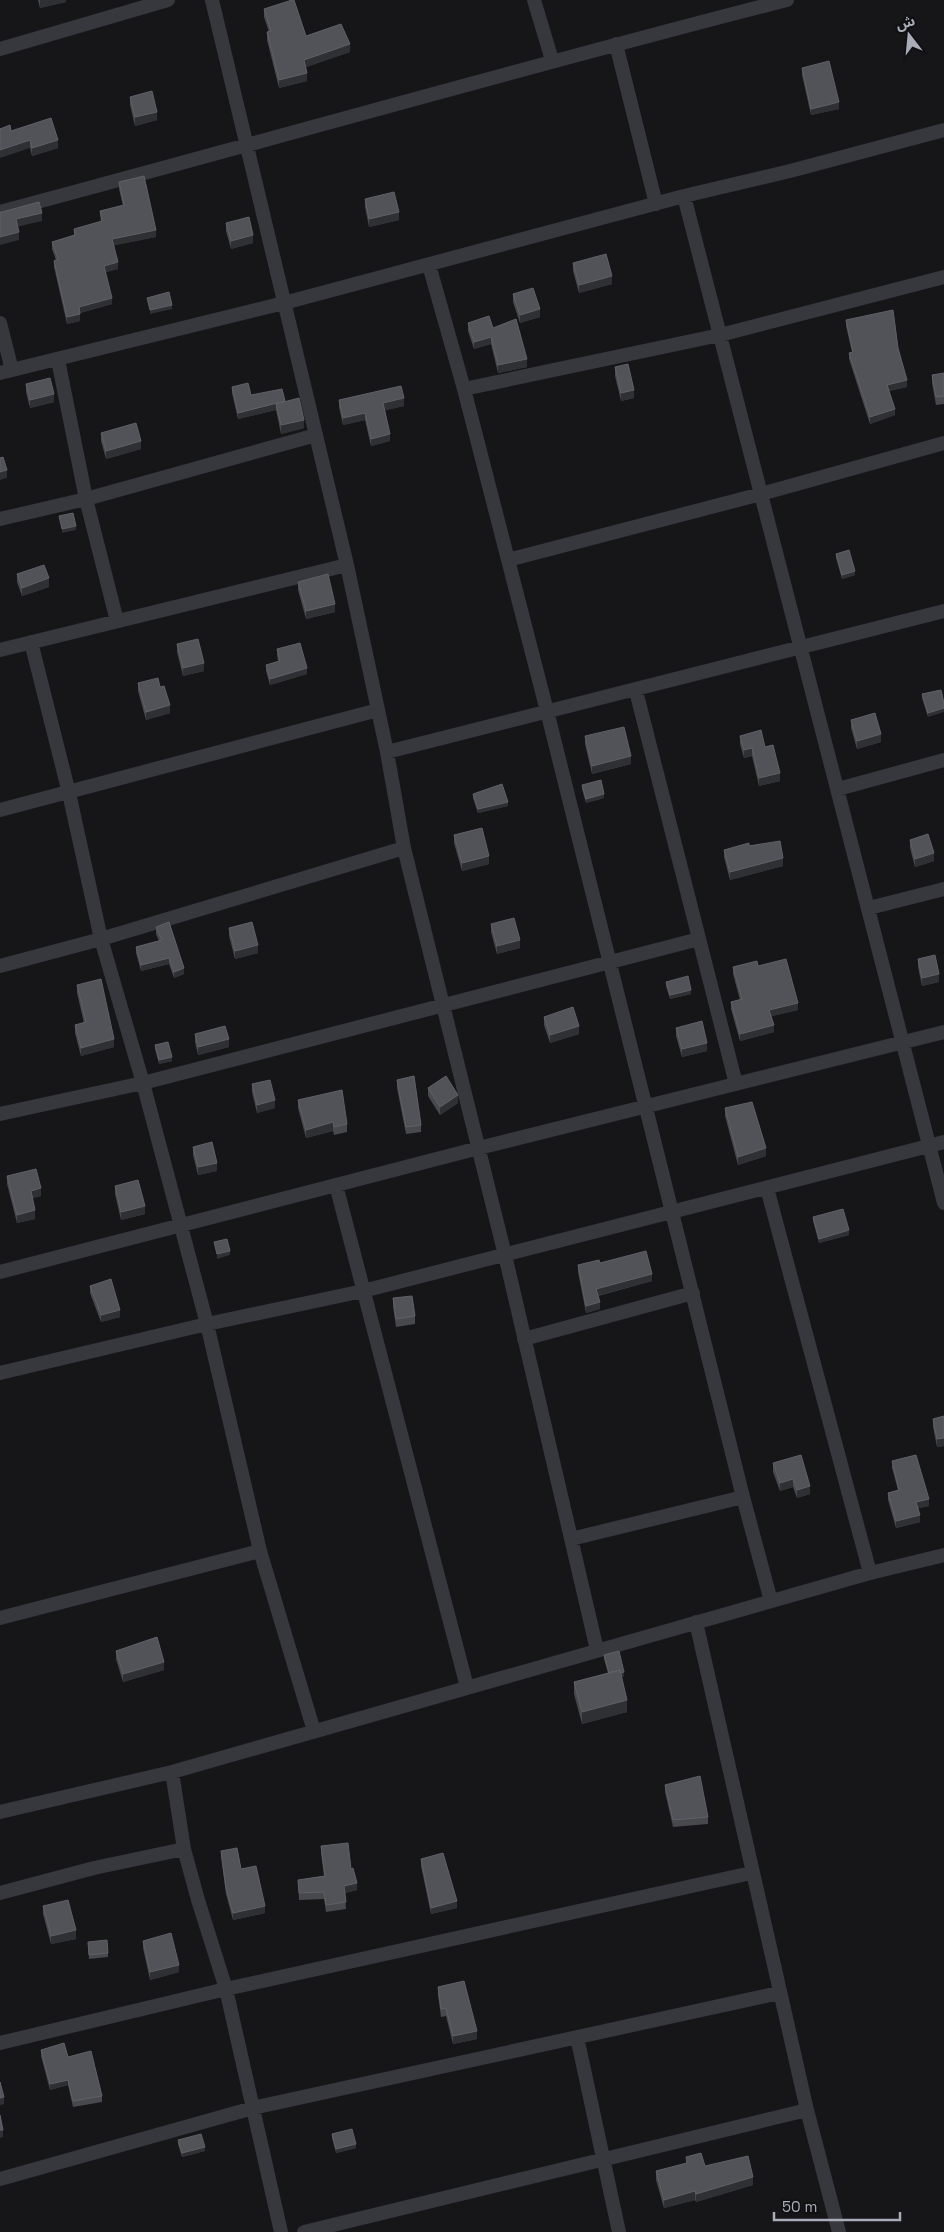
<svg xmlns="http://www.w3.org/2000/svg" width="944" height="2232" font-family="'Space Grotesk','Noto Sans Arabic',sans-serif">
<style>
.lines{fill:none;stroke-linecap:round;stroke-linejoin:round}
.street{stroke:#37383d;stroke-width:14}
.wall{fill:#47494d}
.shaded-wall{fill:#2f3033}
.building{fill:#525359;stroke:#5f6168}
</style>
<rect width="100%" height="100%" fill="#161618"/>
<g class="lines">
<path class="street" d="M212,0L347,565L387,752L404,848L505,1255L597,1650
M534,0L552,60
M616,44L656,204
M0,49L168,0
M684,196L944,1203
M0,212C263,142 524,67 787,0
M429,265L464,389L547,711L743,1497L771,1601
M0,323L12,370
M58,360L86,499L117,621
M0,373L284,303L684,196L790,171L944,130
M464,389L720,335L944,277
M0,519L86,499L316,435
M508,560L761,494L944,443
M31,642L69,793L101,939L143,1083L207,1324L260,1551L314,1731
M0,650L347,565
M636,691L736,1084
M387,752L944,611
M838,789L944,760
M0,810L378,710
M869,908L944,889
M0,966L101,939L404,848
M0,1114L143,1083L699,939
M336,1185L467,1687
M767,1188L870,1573
M0,1272L479,1148L944,1032
M524,1339L693,1293
M0,1373L207,1324L363,1291L944,1142
M571,1539L743,1497
M0,1618L260,1551
M696,1622L807,2110L839,2232
M172,1772L184,1849
M0,1812L172,1772L870,1573L944,1555
M0,1893L94,1868L184,1849L198,1900L226,1989L281,2232
M577,2037L619,2232
M0,2043L226,1989L751,1873
M0,2179L253,2108L779,1993
M304,2232L807,2110"/>
</g>
<path class="wall" d="M38,0H66V2L40,8Z
M264,9L306,36L350,52L305,67L307,81L279,88L267,40V32H269L264,17Z
M802,68L839,109L811,115L802,75Z
M130,97L157,120L135,126L130,105Z
M0,129L11,131L58,148L32,156L30,148Z
M119,182L156,237L114,245L118,269L105,272L112,304L80,313V321L67,324L54,267V261L56,260L52,249V242L74,235V229L101,222L100,211L123,206L119,189Z
M365,199L399,220L369,227L365,207Z
M226,223L253,243L231,249L226,231Z
M573,263L612,284L579,293L573,271Z
M513,294L540,317L520,323L513,302Z
M846,320L898,348L907,387L889,391L895,415L870,424L849,359V353L852,352L846,326Z
M468,323L493,328L527,367L498,373L491,344L474,349L468,331Z
M615,367L634,398L621,401L615,376Z
M944,373V404L936,405L932,383V375Z
M26,384L54,402L30,408L26,392Z
M232,387L251,395L285,402L304,428L281,434L276,410L238,419L232,393Z
M339,400L404,406L385,410L390,441L371,446L365,420L343,425L339,407Z
M101,433L141,449L106,459L101,441Z
M836,554L855,575L842,579L836,558Z
M17,574L49,587L22,596L17,582Z
M298,582L335,612L306,619L298,590Z
M177,644L204,671L183,676L177,652Z
M277,649L307,674L270,685L266,671V665L278,661L277,655Z
M138,683L170,713L146,720L138,691Z
M941,690L928,717L922,698V694Z
M851,720L881,742L857,749L851,728Z
M585,736L631,764L592,774L585,744Z
M740,736L765,747L780,781L759,786L752,756L744,758L740,744Z
M582,785L604,798L586,803L582,789Z
M473,794L508,806L478,813L473,798Z
M454,835L489,864L462,871L454,843Z
M910,840L934,861L915,867L910,848Z
M749,846L783,866L730,880L724,857V850Z
M491,924L520,948L497,954L491,932Z
M156,927L184,974L174,978L169,964L141,971L136,953V947L159,941L156,934Z
M229,928L258,953L235,959L229,936Z
M918,959L939,982L922,986L918,967Z
M758,966L798,1010L771,1016L774,1032L740,1041L731,1009V1002L740,1000L733,974V967Z
M666,982L691,994L670,999L666,986Z
M77,985L114,1047L81,1056L75,1033V1025L84,1023L77,993Z
M544,1017L579,1034L550,1043L544,1025Z
M676,1028L707,1051L682,1057L676,1036Z
M195,1034L229,1047L198,1055L195,1042Z
M155,1045L172,1061L159,1064L155,1049Z
M397,1080L421,1125V1132L406,1134L397,1088Z
M252,1084L275,1108L257,1113L252,1092Z
M428,1088L458,1103L440,1115L428,1096Z
M298,1100L347,1124V1132L334,1135L333,1131L306,1138L298,1108Z
M725,1108L766,1156L738,1165L725,1116Z
M193,1147L217,1171L198,1175L193,1155Z
M7,1176L41,1196L32,1198L35,1219L17,1223L7,1184Z
M115,1186L145,1214L121,1220L115,1194Z
M813,1217L849,1235L819,1243L813,1221Z
M600,1263L652,1281L598,1296L600,1309L586,1313L578,1272V1265Z
M90,1286L120,1317L101,1322L90,1293Z
M393,1298L415,1316V1324L396,1327L393,1306Z
M944,1416V1446L937,1447L933,1427V1419Z
M892,1461L929,1506L918,1508L920,1522L896,1528L888,1500V1493L898,1490L892,1468Z
M773,1463L810,1494L797,1498L793,1487L780,1491L773,1472Z
M116,1651L164,1670L123,1682L116,1659Z
M604,1655L624,1676L621,1677L627,1712L582,1724L574,1694V1682L608,1673L604,1659Z
M665,1785L708,1817V1824L673,1827L665,1792Z
M321,1846L357,1890L345,1893L346,1909L326,1912L324,1899L299,1900L298,1880L324,1876L321,1853Z
M221,1851L241,1869L265,1913L233,1920L226,1894L221,1857Z
M421,1859L457,1908L431,1914L421,1866Z
M43,1906L76,1939L51,1944L43,1914Z
M143,1941L179,1972L150,1980L143,1948Z
M88,1942L108,1953V1957L89,1959Z
M438,1987L477,2039L453,2044L446,2016L441,2017L438,1995Z
M41,2050L68,2057L102,2096V2102L73,2107L68,2085L50,2090L41,2056Z
M332,2134L356,2148L336,2153L332,2138Z
M178,2140L205,2151L182,2157L178,2144Z
M686,2157L705,2166L753,2185L696,2202L695,2200L664,2208L656,2180V2171L686,2163Z"/>
<path class="shaded-wall" d="M40,0H66V2L40,8Z
M350,44V52L304,68V60Z
M307,73V81L279,88V80Z
M839,102V109L811,115V109Z
M157,112V120L135,126V117Z
M30,140V148L0,158V150Z
M58,140V148L32,156V148Z
M399,212V220L369,227V219Z
M42,213V221L16,227V219Z
M156,230V237L112,246V239Z
M19,232V240L0,245V237Z
M253,235V243L231,249V241Z
M118,262V269L104,273V266Z
M612,276V284L579,293V285Z
M112,298V304L79,313V307Z
M172,305V309L150,314V310Z
M540,309V317L520,323V315Z
M80,314V321L67,324V317Z
M491,337V344L474,349V342Z
M527,359V367L498,373V365Z
M907,380V387L887,391V385Z
M634,390V398L621,401V393Z
M54,394V402L30,408V400Z
M404,398V406L383,411V403Z
M285,401V408L276,404V410L238,419V413Z
M895,409V415L870,424V417Z
M365,413V420L343,425V418Z
M304,420V428L281,434V425Z
M390,434V441L371,446V439Z
M141,441V449L106,459V451Z
M7,470V478L0,480V472Z
M76,526V530L62,533V529Z
M855,571V575L842,579V575Z
M49,578V587L22,596V588Z
M335,604V612L306,619V611Z
M204,663V671L183,676V668Z
M307,668V674L270,685V679Z
M170,705V713L146,720V712Z
M944,708V712L928,717V713Z
M881,734V742L857,749V741Z
M752,748V756L744,758V750Z
M631,756V764L592,774V766Z
M780,773V781L759,786V778Z
M604,794V798L586,803V799Z
M508,802V806L478,813V809Z
M934,853V861L915,867V859Z
M489,856V864L462,871V863Z
M783,858V866L730,880V872Z
M520,940V948L497,954V946Z
M258,945V953L235,959V951Z
M169,958V964L141,971V965Z
M184,968V974L174,978V972Z
M939,974V982L922,986V978Z
M691,990V994L670,999V995Z
M798,1003V1010L769,1017V1010Z
M774,1025V1032L740,1041V1034Z
M579,1026V1034L550,1043V1035Z
M114,1039V1047L81,1056V1048Z
M229,1039V1047L198,1055V1047Z
M707,1043V1051L682,1057V1049Z
M172,1057V1061L159,1064V1060Z
M458,1095V1103L440,1115V1107Z
M275,1100V1108L257,1113V1105Z
M333,1122V1131L306,1138V1130Z
M766,1148V1156L738,1165V1157Z
M217,1163V1171L198,1175V1167Z
M41,1188V1196L31,1199V1191Z
M145,1206V1214L121,1220V1212Z
M35,1210V1219L17,1223V1215Z
M849,1230V1235L819,1243V1239Z
M230,1251V1255L217,1259V1254Z
M652,1274V1281L596,1296V1289Z
M600,1302V1309L586,1313V1306Z
M120,1310V1317L101,1322V1315Z
M944,1438V1446L937,1447V1439Z
M793,1479V1487L780,1491V1483Z
M810,1486V1494L797,1498V1490Z
M929,1499V1506L916,1509V1502Z
M920,1515V1522L896,1528V1521Z
M164,1662V1670L123,1682V1674Z
M624,1672V1676L609,1680V1676Z
M627,1700V1712L582,1724V1712Z
M357,1883V1890L344,1893V1886Z
M457,1901V1908L431,1914V1908Z
M265,1906V1913L233,1920V1913Z
M76,1930V1939L51,1944V1936Z
M179,1965V1972L150,1980V1972Z
M477,2031V2039L453,2044V2036Z
M68,2080V2085L50,2090V2084Z
M4,2097V2104L0,2105V2098Z
M0,2130H3V2137L0,2138Z
M356,2144V2148L336,2153V2149Z
M205,2147V2151L182,2157V2153Z
M753,2177V2185L696,2202V2194Z
M695,2191V2200L664,2208V2200Z"/>
<path class="building" d="M292,0H294L306,36L341,24L350,44L304,60L307,73L279,80L267,32L271,31L264,9Z
M829,61L839,102L811,109L802,68Z
M152,91L157,112L135,117L130,97Z
M51,118L58,140L32,148L30,140L0,150V128V129L10,125L11,131Z
M144,176L156,230L112,239L118,262L104,266L112,298L79,307L80,314L67,317L54,261L58,259L52,242L75,235L74,229L102,221L100,211L124,205L119,182Z
M394,192L399,212L369,219L365,199Z
M39,202L42,213L16,219L19,232L0,237V212H2Z
M249,217L253,235L231,241L226,223Z
M606,254L612,276L579,285L573,263Z
M533,288L540,309L520,315L513,294Z
M169,292L172,305L150,310L147,298Z
M893,310L898,348L907,380L887,385L895,409L870,417L849,353L853,352L846,320Z
M489,316L493,328L516,319L527,359L498,365L491,337L474,342L468,323Z
M628,364L634,390L621,393L615,367Z
M944,373V396L936,397L932,375Z
M50,378L54,394L30,400L26,384Z
M248,383L251,395L282,389L285,401L238,413L232,387Z
M401,386L404,398L383,403L390,434L371,439L365,413L343,418L339,400Z
M299,398L304,420L281,425L276,404Z
M136,423L141,441L106,451L101,433Z
M3,457L7,470L0,472V458Z
M73,513L76,526L62,529L59,516Z
M849,550L855,571L842,575L836,554Z
M44,565L49,578L22,588L17,574Z
M328,574L335,604L306,611L298,582Z
M198,639L204,663L183,668L177,644Z
M300,643L307,668L270,679L266,665L280,661L277,649Z
M158,678L160,687L164,686L170,705L146,712L138,683Z
M941,690L944,703V708L928,713L922,694Z
M875,713L881,734L857,741L851,720Z
M624,727L631,756L592,766L585,736Z
M761,730L765,747L773,745L780,773L759,778L752,748L744,750L740,736Z
M601,780L604,794L586,799L582,785Z
M502,784L508,802L478,809L473,794Z
M482,828L489,856L462,863L454,835Z
M928,834L934,853L915,859L910,840Z
M780,841L783,858L730,872L724,850L749,843V846Z
M514,918L520,940L497,946L491,924Z
M169,922L184,968L174,972L169,958L141,965L136,947L162,940L156,927Z
M252,922L258,945L235,951L229,928Z
M935,955L939,974L922,978L918,959Z
M786,959L798,1003L769,1010L774,1025L740,1034L731,1002L742,999L733,967L757,961L758,966Z
M688,976L691,990L670,995L666,982Z
M101,979L114,1039L81,1048L75,1025L86,1022L77,985Z
M573,1007L579,1026L550,1035L544,1017Z
M702,1021L707,1043L682,1049L676,1028Z
M225,1026L229,1039L198,1047L195,1034Z
M168,1042L172,1057L159,1060L155,1045Z
M414,1076L421,1125L406,1127L397,1080Z
M446,1076L458,1095L440,1107L428,1088Z
M270,1080L275,1100L257,1105L252,1084Z
M342,1090L347,1124L334,1127L333,1122L306,1130L298,1100Z
M752,1102L766,1148L738,1157L725,1108Z
M212,1142L217,1163L198,1167L193,1147Z
M36,1169L41,1188L31,1191L35,1210L17,1215L7,1176Z
M138,1180L145,1206L121,1212L115,1186Z
M843,1209L849,1230L819,1239L813,1217Z
M227,1239L230,1251L217,1254L214,1242Z
M646,1251L652,1274L596,1289L600,1302L586,1306L578,1265L599,1260L600,1263Z
M111,1279L120,1310L101,1315L90,1286Z
M412,1296L415,1316L396,1319L393,1298Z
M944,1416V1438L937,1439L933,1419Z
M801,1455L810,1486L797,1490L793,1479L780,1483L773,1463Z
M916,1455L929,1499L916,1502L920,1515L896,1521L888,1493L899,1490L892,1461Z
M157,1637L164,1662L123,1674L116,1651Z
M619,1651L624,1672L620,1673V1670L609,1673L604,1655Z
M620,1670L627,1700L582,1712L574,1682Z
M700,1776L708,1817L673,1820L665,1785Z
M348,1843L351,1869L353,1868L357,1883L344,1886L346,1902L326,1905L324,1892L299,1893L298,1880L325,1876L321,1846Z
M237,1848L241,1869L256,1866L265,1906L233,1913L226,1888L221,1851Z
M443,1853L457,1901L431,1908L421,1859Z
M68,1900L76,1930L51,1936L43,1906Z
M171,1933L179,1965L150,1972L143,1941Z
M107,1940L108,1953L89,1955L88,1942Z
M464,1981L477,2031L453,2036L446,2008L441,2009L438,1987Z
M64,2043L68,2057L91,2051L102,2096L73,2101L68,2080L50,2084L41,2050Z
M0,2082L4,2097L0,2098Z
M0,2115L3,2130H0Z
M352,2129L356,2144L336,2149L332,2134Z
M201,2134L205,2147L182,2153L178,2140Z
M701,2153L705,2166L748,2156L753,2177L696,2194L695,2191L664,2200L656,2171L687,2163L686,2157Z"/>
<g transform="translate(909 35) rotate(344)" stroke="#111113" stroke-width="4" paint-order="stroke">
<path d="M0-4L9 19L0 12L-9 19Z" fill="#a8adb8"/>
<text y="-8" font-size="14" font-weight="bold" text-anchor="middle" fill="#a8adb8">ش</text>
</g>
<path d="M774 2212v8h126v-8" fill="none" stroke="#a8adb8" stroke-width="2.5"/>
<text x="782" y="2212" font-size="15" fill="#a8adb8" stroke="#111113" stroke-width="4" paint-order="stroke">50 m</text>
</svg>
